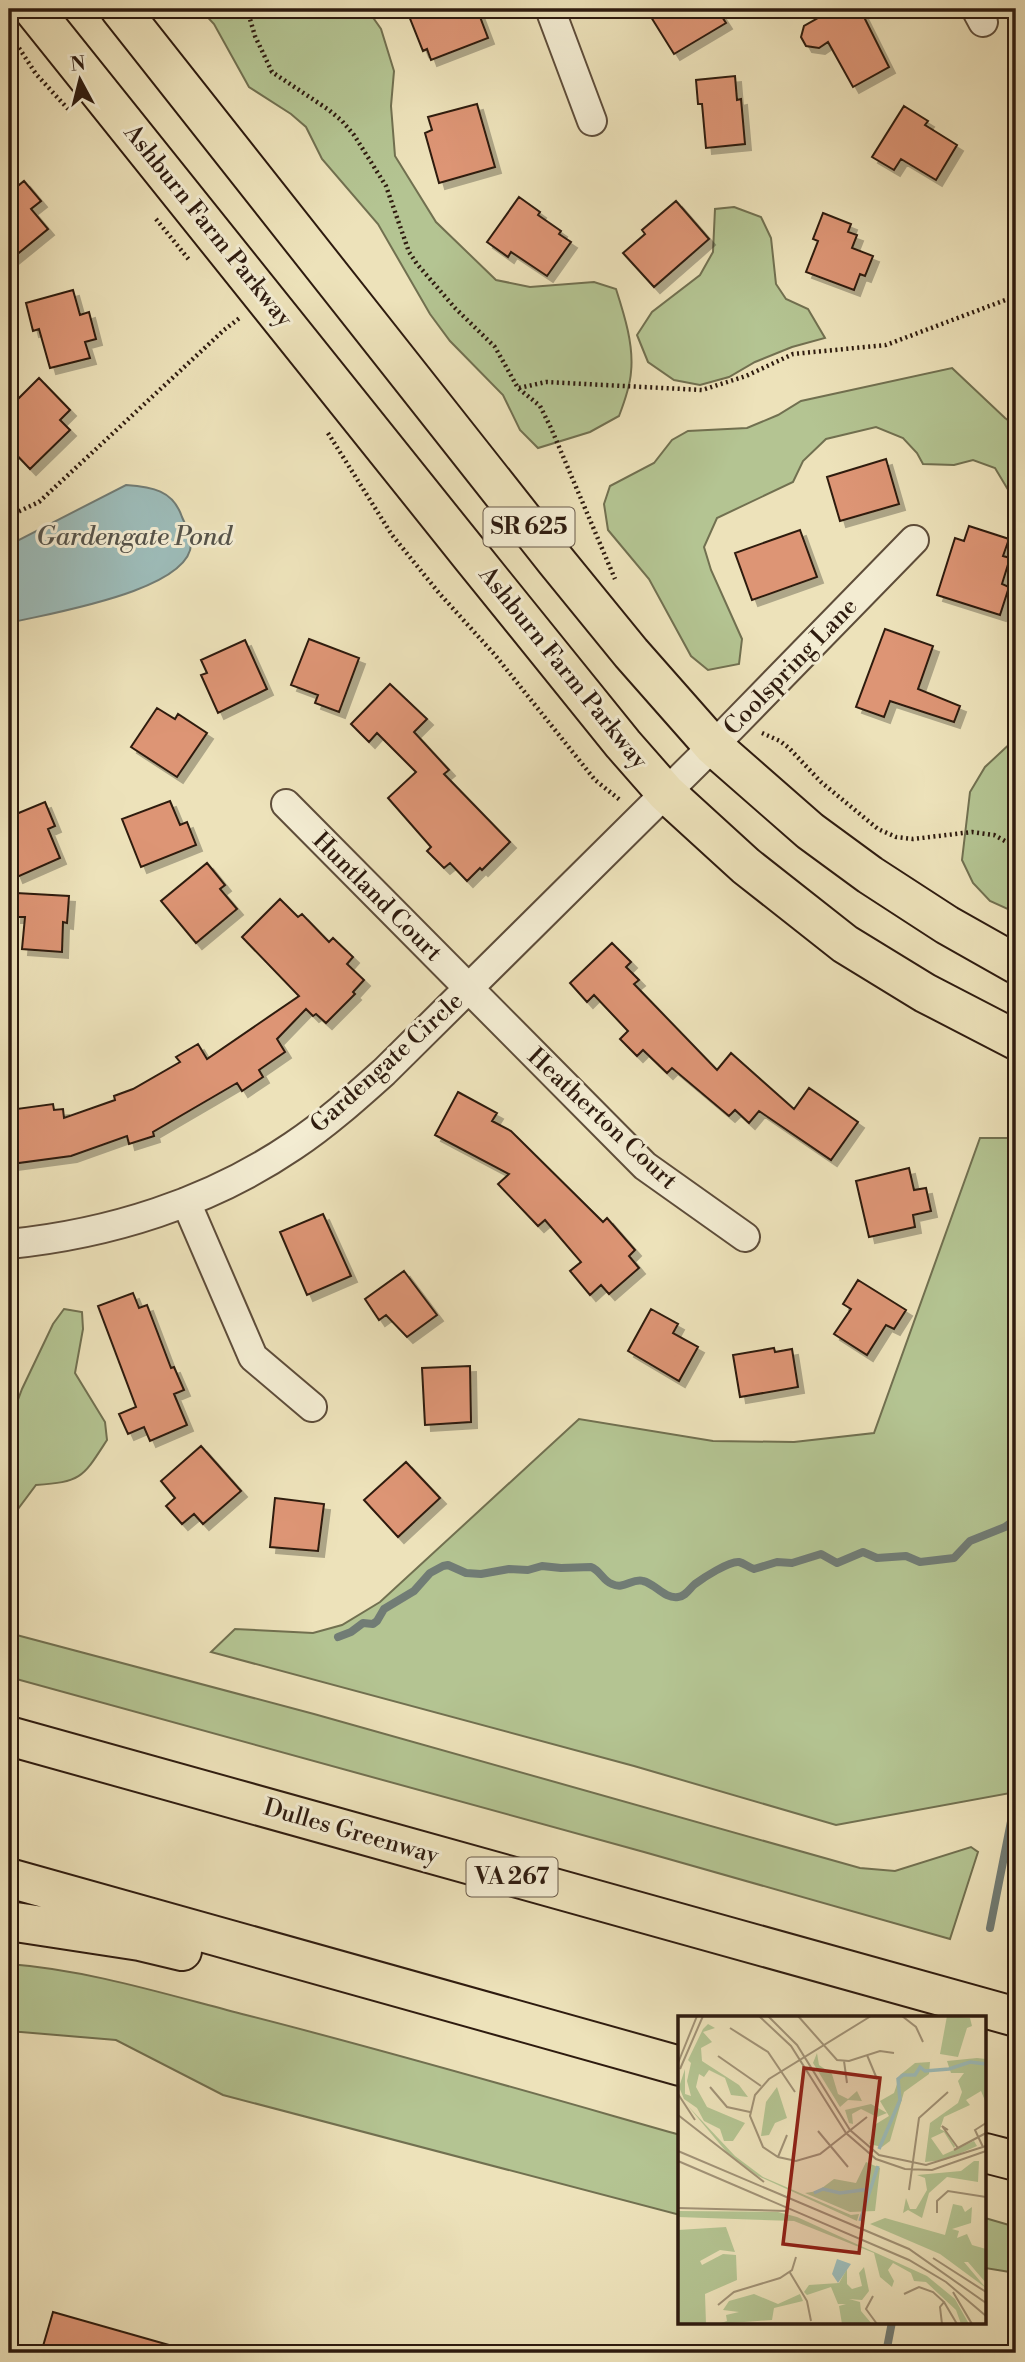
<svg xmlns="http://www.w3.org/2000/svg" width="1025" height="2362" font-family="'Libre Bodoni',serif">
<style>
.green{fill:#b4c492;stroke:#717050;stroke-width:2}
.water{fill:#9dbcb9;stroke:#717c75;stroke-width:2}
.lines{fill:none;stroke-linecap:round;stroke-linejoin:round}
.stream{stroke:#717c75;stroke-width:8}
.building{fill:#dd9574;stroke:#2e1b0f;stroke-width:2;filter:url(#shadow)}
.street-casing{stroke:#5e4d3a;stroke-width:32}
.primary-casing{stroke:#2e1b0f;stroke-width:42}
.highway-casing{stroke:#2e1b0f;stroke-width:42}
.path{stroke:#2e1b0f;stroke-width:4.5;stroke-dasharray:2 3.5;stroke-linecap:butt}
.street{stroke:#f3ecd2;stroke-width:28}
.primary{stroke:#ede2ba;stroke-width:38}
.highway{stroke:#ede2ba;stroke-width:38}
.labels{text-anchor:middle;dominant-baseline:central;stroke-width:6;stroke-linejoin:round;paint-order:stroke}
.shield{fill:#f3ecd2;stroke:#695a4a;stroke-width:2}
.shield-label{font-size:23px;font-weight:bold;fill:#2e1b0f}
.street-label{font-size:24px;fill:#2e1b0f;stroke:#f3ecd2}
.water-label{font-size:26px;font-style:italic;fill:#55534a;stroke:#f3ecd2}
.inset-river{fill:none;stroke:#9dbcb9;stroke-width:3.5}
.inset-road{fill:none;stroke:#a19276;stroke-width:2}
.view{fill:#8f2418;fill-opacity:0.15;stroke:#8f2418;stroke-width:3.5}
.inset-edge{fill:none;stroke:#2e1b0f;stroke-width:3.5}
</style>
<defs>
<filter id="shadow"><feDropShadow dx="6" dy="6" stdDeviation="0" flood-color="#0004"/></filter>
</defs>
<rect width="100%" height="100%" fill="#ede2ba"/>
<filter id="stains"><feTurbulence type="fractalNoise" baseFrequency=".00286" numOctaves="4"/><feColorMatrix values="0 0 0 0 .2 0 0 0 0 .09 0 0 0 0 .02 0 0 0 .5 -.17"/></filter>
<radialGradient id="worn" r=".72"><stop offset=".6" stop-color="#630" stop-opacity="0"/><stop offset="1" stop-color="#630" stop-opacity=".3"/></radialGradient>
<path class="green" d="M200,9H367L381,29L394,71L391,106L395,156L436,222L496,280L530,287L594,282L616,289C624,314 634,345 631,372C630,387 624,403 619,416L590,432L538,448L520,430L503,395L450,341L430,314L378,224L322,159L306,127L291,114L249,87L214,24Z
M734,207L761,217L771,238L776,284L786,299L808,309L825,338L792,347L755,362L729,377L700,385L674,380L648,362L637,335L652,312L700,275L713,252L715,209Z
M952,368L1005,418L1016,426V527L1010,513V493L995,468L973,460L954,465L923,464L917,453L903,438L876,427L826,439L803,461L793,482L717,518L704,547L711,570L742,639L739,664L708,670L691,656L649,579L608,530L604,504L610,486L654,463L672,440L688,431L747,428L778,415L801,401Z
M1016,738V909L1012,911L990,901L973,883L962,860L970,792L985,767Z
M980,1138H1016V1792L836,1825L634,1766L211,1652L235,1629L313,1633L342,1625L380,1602L579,1419L713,1441L794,1442L874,1433Z
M64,1309L82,1312L83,1329L75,1373L105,1422L107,1440C83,1477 82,1482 36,1485L9,1521V1424L22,1389L53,1324Z
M9,1633L314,1714L860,1868L895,1871L971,1847L978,1852L950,1939L644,1852L9,1677Z
M9,1964C89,1970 168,1995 246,2015C392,2052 536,2094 680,2135V2215L223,2095L116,2040L9,2031Z
M985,2218L1016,2227V2273L985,2268Z"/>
<path class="water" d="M126,485C152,487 173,490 182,517C185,524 191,535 191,542C194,590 50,613 14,622L9,621V545Z"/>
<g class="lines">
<path class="stream" d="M338,1637L351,1632L363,1623L373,1624L377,1621L384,1609L414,1591L430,1573L443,1566L448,1565L466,1573L481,1574L509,1569L528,1570L542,1566L561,1568L591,1567C600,1570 603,1581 612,1584C624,1590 632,1578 643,1581C656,1584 664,1599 678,1597C686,1596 689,1589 695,1584C703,1578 729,1561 739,1562C744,1563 748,1567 754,1569L777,1562L792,1563L821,1554L837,1563L863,1552L877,1558L906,1556L920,1562L954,1558L970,1541L1005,1527L1016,1519
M990,1928L1016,1796
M886,2353L892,2322"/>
</g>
<path class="building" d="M427,9H477L488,38L431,60L427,49L423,51L409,16Z
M646,9H717L726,23L674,54Z
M834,9H860L889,67L853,87L828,42L819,48L806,46L801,37L804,26Z
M735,76L737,100L741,99L745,144L706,148L702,104H698L696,80Z
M477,104L495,167L439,183L425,133L432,130L428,117Z
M904,106L928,121L925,125L957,145L936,180L901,159L894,170L872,157Z
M24,181L41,201L31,209L48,229L9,261V183L14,189Z
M519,197L540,212L538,215L561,231L559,234L571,242L547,276L511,252L508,257L487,242Z
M676,201L709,239L654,287L623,253L645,234L642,230Z
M823,213L851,224L848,232L857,235L852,248L873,256L865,276L860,274L854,290L806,272L818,241L813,239Z
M73,290L80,315L89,312L96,339L85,342L90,358L50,368L39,329L33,331L26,303Z
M39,378L70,410L60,420L70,430L30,469L9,447V408Z
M886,459L899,504L840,521L827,477Z
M969,526L1009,539L1003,556L1010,558L1002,584L1009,587L1000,615L937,595L955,538L964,541Z
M800,530L817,577L752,600L735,553Z
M885,629L933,646L918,689L960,706L954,722L890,701L884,717L856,707Z
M309,639L359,658L339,712L315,703L318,695L291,685Z
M245,640L267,689L218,713L201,675L207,673L201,660Z
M390,684L427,719L414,732L449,770L444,774L510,842L482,870L480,868L467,881L450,863L444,868L427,851L431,847L388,798L416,772L377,733L369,742L351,724Z
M157,708L175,719L178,714L207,733L177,777L131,747Z
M170,801L180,825L187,822L196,845L141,867L122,819Z
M45,802L55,826L48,829L60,858L17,877L9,857V817Z
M207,863L225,885L220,889L237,909L196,943L161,901Z
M16,893L69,896L67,923L63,922L62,952L22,949L25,917H15Z
M280,899L298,917L302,914L329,942L333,938L353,957L347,964L364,980L353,992L355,994L326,1023L316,1014L313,1016L306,1009L277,1039L285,1052L259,1070L263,1077L242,1091L237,1083L153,1132L154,1136L129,1144L127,1136L71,1156L11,1164L9,1110L53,1104L54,1110L63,1109L64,1118L115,1100L114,1096L133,1089L180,1062L176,1057L198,1044L207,1059L299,996L242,937Z
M612,943L631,962L626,967L639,980L634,984L717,1070L731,1053L794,1109L809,1088L858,1122L831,1160L759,1111L749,1123L735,1110L729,1116L672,1068L667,1073L643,1050L637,1056L620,1039L628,1031L594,995L587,1002L570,983Z
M458,1092L497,1113L492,1121L511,1131L603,1222L607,1218L635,1250L629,1256L639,1268L609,1294L601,1285L590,1295L570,1271L581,1262L545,1220L538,1226L498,1184L509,1174L435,1135Z
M909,1168L914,1190L926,1188L931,1211L913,1215L915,1227L869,1237L856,1181Z
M323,1214L351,1276L307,1295L280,1232Z
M404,1271L437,1315L407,1337L386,1315L379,1320L365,1299Z
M858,1280L906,1310L894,1329L886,1325L867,1355L834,1334L851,1309L843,1304Z
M133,1293L139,1308L147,1305L171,1368L174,1367L184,1390L174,1394L187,1425L150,1441L144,1427L128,1434L119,1414L136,1407L98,1306Z
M651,1309L678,1324L673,1333L698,1347L679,1381L628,1351Z
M774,1348L775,1352L792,1349L798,1387L740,1397L733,1355Z
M470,1366L471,1422L425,1425L422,1368Z
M201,1446L241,1491L203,1524L194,1514L182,1524L166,1506L175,1498L161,1481Z
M406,1462L440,1498L398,1537L364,1500Z
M275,1498L324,1504L318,1551L270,1547Z
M53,2312L176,2347L175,2353H41Z"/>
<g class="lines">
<g class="street-casing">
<path id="street" d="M550,9L592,121
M976,9L983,22
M286,804L645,1166L745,1237
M186,1202L253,1357L312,1407
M9,1244C109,1234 209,1203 293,1146C326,1124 355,1098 384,1072L713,746L914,540"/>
</g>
<g class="primary-casing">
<path id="primary" d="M33,9L472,557L623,744L666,793L746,866L845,944L925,993L1016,1040
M120,9L556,561L631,653L713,746L810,831L870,875L947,925L1016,964"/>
</g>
<g class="highway-casing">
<path id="highway" d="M9,1736L1016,2017
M9,1878L680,2066
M9,1921L140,1941L182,1951
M985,2153L1016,2161"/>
</g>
<path class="path" d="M247,9L255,36L272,72L329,110L342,121L354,135L386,186L409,252L417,264L455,308L495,347L518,388L540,406L551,428L615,579
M19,48L36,74L68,109
M156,219L190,261
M519,388L546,382L702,390L746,376L793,354L886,345L1016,296
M328,433L392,535L439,593L495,655L595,780L620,800
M9,516L39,502L224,330L241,317
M762,733L780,741L789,748L821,782L878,829L896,837L913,839L972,832L994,835L1016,847"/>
<use href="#street" class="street"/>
<use href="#primary" class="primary"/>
<use href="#highway" class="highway"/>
</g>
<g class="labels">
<g class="shield">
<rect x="483.5" y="507.5" width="91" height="39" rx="5"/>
<rect x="466.5" y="1857.5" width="91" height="39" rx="5"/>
</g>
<g class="shield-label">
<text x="529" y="527">SR 625</text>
<text x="512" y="1877">VA 267</text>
</g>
<g class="street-label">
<text transform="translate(208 226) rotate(51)">Ashburn Farm Parkway</text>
<text transform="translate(791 667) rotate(-46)">Coolspring Lane</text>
<text transform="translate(563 668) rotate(51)">Ashburn Farm Parkway</text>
<text transform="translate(377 897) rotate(45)">Huntland Court</text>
<text transform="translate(387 1063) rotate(-42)">Gardengate Circle</text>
<text transform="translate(602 1119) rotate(43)">Heatherton Court</text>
<text transform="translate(351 1832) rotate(16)">Dulles Greenway</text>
</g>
<g class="water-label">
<text x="134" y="537">Gardengate Pond</text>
</g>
</g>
<g transform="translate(678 2016)">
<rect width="308" height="308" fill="#ede2ba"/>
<path d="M269,0L292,2L294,10L289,12L280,41L262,38ZM30,8L37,12L25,16L34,26L23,32L24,45L61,69L70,81L53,79L47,62L31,54L26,61L21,58L18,71L29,91L67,107L55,125H46L42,113L26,105L19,92L6,83L1,71L7,53V78L13,80L9,65L13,47L10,44L25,13ZM139,37L141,49L154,58L160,78L170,83L179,75L184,85L170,84L162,91L135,47ZM299,42L308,43V87L303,75L288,84L292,89L266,101L262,113L268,116L277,130L276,132L266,116L253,122L265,139L296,125L299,130L267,144L247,146L252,107L280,87L284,76L280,65L286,57H273L269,45ZM252,46L251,58L226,76L212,125L204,131L191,128L198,108L211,100L202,85L216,77L222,59L237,47ZM99,71L109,102L97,107L91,119L83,120L88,86ZM193,88L209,97L199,101L183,93L174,98L175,108L171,107L167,94ZM10,90L57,140L85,161L173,199L181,198L179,205L80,160L51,139ZM296,145H301L300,166L269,161L251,177L244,202L230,194L225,197L228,182L232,193H238L249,174L247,162L239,159L283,155ZM188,146L202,152L197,195L172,196L127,177L140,175L156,163L178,167ZM275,188L284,190L287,196L294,191L293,207L274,213L281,215L279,222L289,218L294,229L308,233V267L290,246H286L308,272L262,238L192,208L207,202L267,219ZM0,195L100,196L119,201L249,260L277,283L291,308H283L278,294L248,266L236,265L233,257L215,247L210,254L216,265L214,271L202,261L196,237L116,205L0,201ZM48,211L57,236L42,234L22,245L24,249L45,238L58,239L59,264L27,278L28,308H0V214ZM186,251L191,275L184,284L171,283L182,286L183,295L194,308H164L161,290L168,288H160L153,271L129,279L126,276L131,269L161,267L169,253V268L174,273L184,270L181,257ZM76,278L100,288L122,278L125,285L96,292L94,304L40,308L49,305L48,299L61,296L45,294L51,285Z" fill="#b4c492"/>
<path d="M159,243L173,248L160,267L154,258Z" fill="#9dbcb9"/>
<path class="inset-river" d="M201,133L222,84L220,63L225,59H237L242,51L247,55L271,53L292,46L308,48M136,177L145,173L162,177L192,173M182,205L200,150"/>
<path class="inset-road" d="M81,0L113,30L168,117L198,143L227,153L254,154L308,135M90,0L119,29L172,114L201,139L248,149L308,130M120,0L159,44L171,45L202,35L216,37M224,0L238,11L245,26M52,12L90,36L117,76M189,39L199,63M40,40L83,70M166,45L169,67M0,47L19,0M2,53L25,0M32,71L49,91L72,96M0,78L17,104M0,99L86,166M189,101L142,138L118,145L100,141L85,131L72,100L77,79L91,63L193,0M270,114L264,110L280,132M140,115L170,151M305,131L297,114L308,107M276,134L308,117M0,135L231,233L308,287M100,141L109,119M0,145L231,244L268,266L308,300M231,174L241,102L270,76M0,192L109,195M259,197V185L270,175L308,181M255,242L308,276M111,255L129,285L133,305M275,276L294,308M226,278L241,271L255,276L266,286L262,291L264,308M195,280L188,293L199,308M266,286L279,308M40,289L56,276L102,262L114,254L118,241"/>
<path class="view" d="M126,52L202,62L181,237L105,228Z"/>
<rect width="308" height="308" class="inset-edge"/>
</g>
<rect width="1025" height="2362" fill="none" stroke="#ede2ba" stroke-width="35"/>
<rect x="10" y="10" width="1004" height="2341" fill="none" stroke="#2e1b0f" stroke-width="3.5"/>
<rect x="18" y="18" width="990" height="2327" fill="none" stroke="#2e1b0f" stroke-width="2"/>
<g transform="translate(80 80) rotate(353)" stroke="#f3ecd2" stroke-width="5" paint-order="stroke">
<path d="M0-5L12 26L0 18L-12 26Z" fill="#2e1b0f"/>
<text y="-10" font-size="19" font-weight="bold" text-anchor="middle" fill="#2e1b0f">N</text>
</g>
<rect width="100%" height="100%" filter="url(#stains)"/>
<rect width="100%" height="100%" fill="url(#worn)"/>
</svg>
